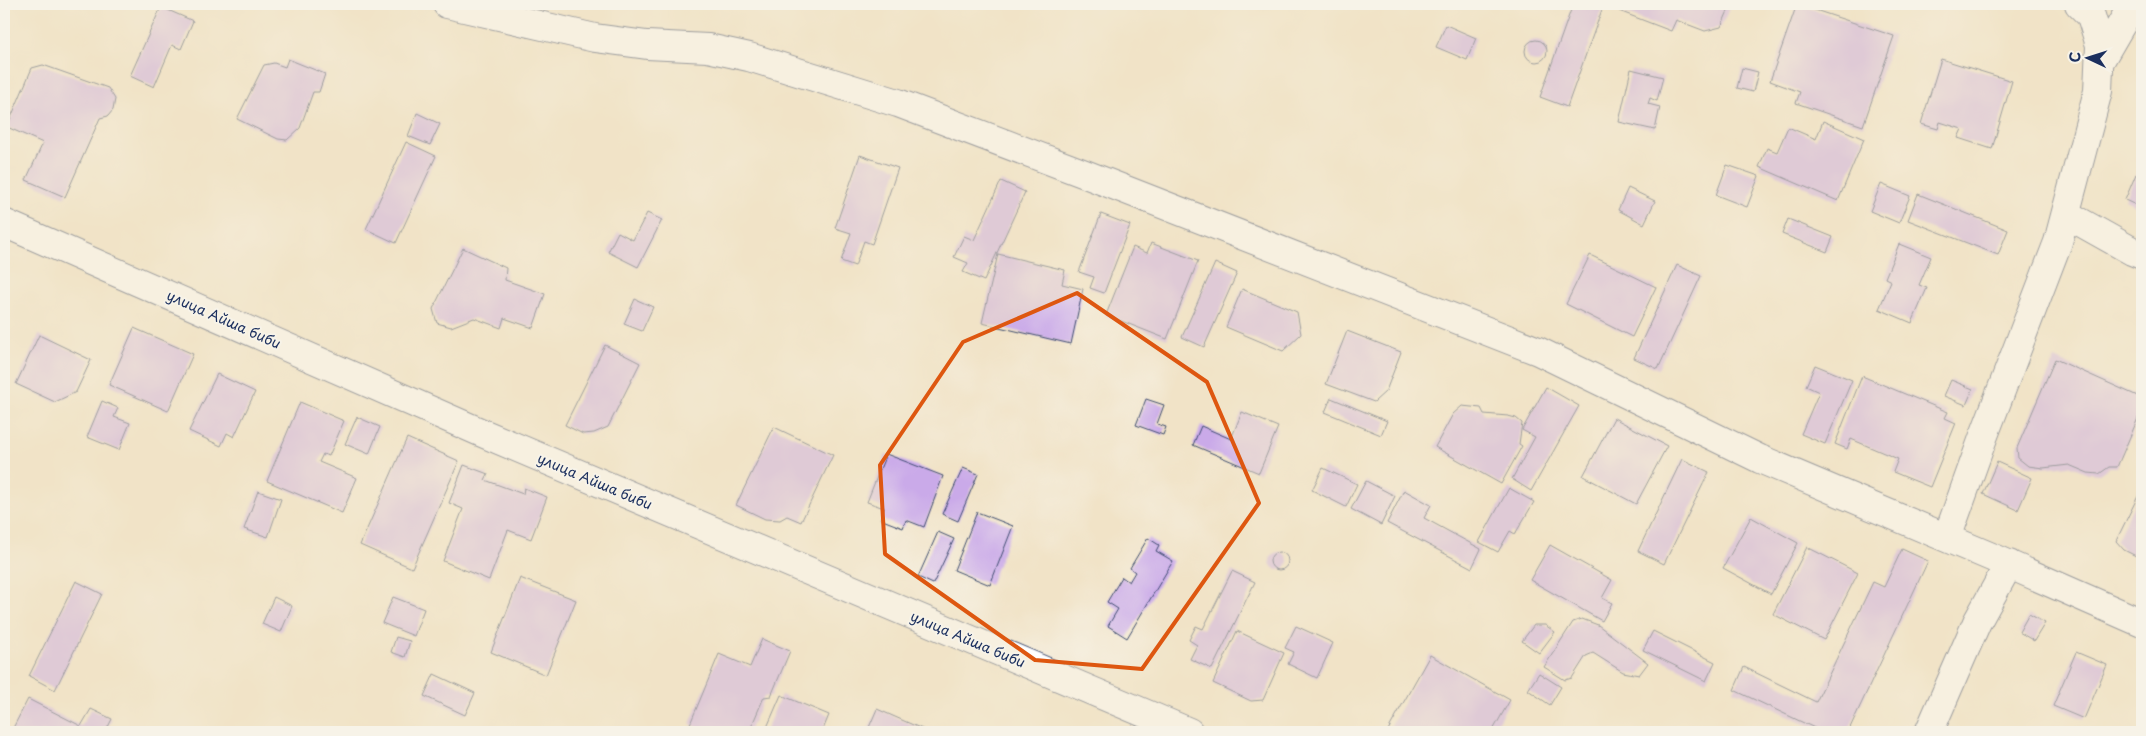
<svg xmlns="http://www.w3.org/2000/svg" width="2146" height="736" font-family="'Playpen Sans',sans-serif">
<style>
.building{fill:#caaae9}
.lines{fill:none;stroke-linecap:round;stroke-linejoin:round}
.minor-casing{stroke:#3b4a6e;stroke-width:30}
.minor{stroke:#fff;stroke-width:28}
.marked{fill:none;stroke:#de5710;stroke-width:4;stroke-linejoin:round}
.labels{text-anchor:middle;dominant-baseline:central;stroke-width:4;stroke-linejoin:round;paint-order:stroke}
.street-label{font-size:14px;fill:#1b2f5e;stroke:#f7f3e8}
</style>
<rect width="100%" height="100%" fill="#f7f3e8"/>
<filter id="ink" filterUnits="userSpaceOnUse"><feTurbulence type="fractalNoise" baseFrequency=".02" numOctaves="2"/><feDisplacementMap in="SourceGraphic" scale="10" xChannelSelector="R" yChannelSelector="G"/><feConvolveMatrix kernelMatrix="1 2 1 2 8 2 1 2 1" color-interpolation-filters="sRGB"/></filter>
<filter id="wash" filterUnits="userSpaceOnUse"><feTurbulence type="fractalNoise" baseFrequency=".0096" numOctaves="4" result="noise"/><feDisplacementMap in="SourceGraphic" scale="20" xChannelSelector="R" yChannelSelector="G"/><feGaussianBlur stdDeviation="1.12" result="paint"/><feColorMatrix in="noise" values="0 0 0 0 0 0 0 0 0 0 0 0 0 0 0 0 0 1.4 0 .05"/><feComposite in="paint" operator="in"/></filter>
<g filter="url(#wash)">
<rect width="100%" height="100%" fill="#f1e3c7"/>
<g id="blocks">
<path class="building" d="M1573,4H1604L1567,107L1540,97Z
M1621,4H1731L1721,27L1705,31L1676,20L1671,31L1619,11Z
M1797,4L1894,36L1863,126L1796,103L1800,92L1770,81Z
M161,7L193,21L181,49L172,45L154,87L130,76Z
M1446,25L1476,38L1467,60L1436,47Z
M1525 51a11 11 0 1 1 22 0a11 11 0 1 1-22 0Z
M288,59L325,74L319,92H313L300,128L287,140L278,139L237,119L264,65L274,63L285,67Z
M1941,59L2012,81L1992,149L1958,138L1962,129L1940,122L1938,129L1921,124Z
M43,65L108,88L115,99L113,110L108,116L100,118L65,197L26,180L43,143L7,127L32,68Z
M1742,68L1758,72L1753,92L1737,88Z
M1631,69L1663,77L1657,101L1650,98L1648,104L1660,107L1655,130L1619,122Z
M417,113L440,124L430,145L408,136Z
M1823,121L1864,139L1838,201L1759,167L1767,148L1777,152L1788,127L1816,139Z
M406,142L436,156L396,243L366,229Z
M860,155L898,168L872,244L864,241L855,266L841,261L851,233L835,228Z
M1727,165L1759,176L1747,207L1716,195Z
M2136,174L2142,177V208L2125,200Z
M1001,181L1025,192L984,281L963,272L968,263L954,257L964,236L974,240Z
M1881,184L1910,196L1899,223L1870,211Z
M1628,188L1655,201L1644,224L1618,210Z
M1918,194L2008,230L1998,255L1908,220Z
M647,213L662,220L638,267L608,252L618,232L633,240Z
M1101,214L1130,225L1104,293L1090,288L1094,277L1079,272Z
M1788,219L1833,237L1827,252L1782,234Z
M1151,243L1198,261L1167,339L1106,315L1133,247L1147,253Z
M1899,244L1931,257L1919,285L1927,288L1912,323L1879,309L1891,281L1885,278Z
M463,248L506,268L505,280L545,294L533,328L504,318L501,328L474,318L451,327L437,323L433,309Z
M998,254L1065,270L1062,284L1083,289L1071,344L982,323Z
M1590,255L1656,287L1632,337L1566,304Z
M1215,263L1237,273L1204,347L1182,337Z
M1677,265L1701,276L1658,369L1634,358Z
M1242,289L1297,312L1301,334L1283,351L1226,327Z
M635,299L653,307L642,331L624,324Z
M134,328L193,354L168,411L109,385Z
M1347,331L1401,352L1386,391L1374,402L1326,384Z
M39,335L91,360L76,392L55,402L16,384Z
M605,345L640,363L608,427L594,433L583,434L565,425Z
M2055,359L2142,398V409L2117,467H2109L2099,474L2088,473L2069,465L2043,468L2028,466L2018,458L2017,448Z
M1815,365L1852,380L1825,444L1801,434L1819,392L1806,386Z
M217,374L255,392L234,437L227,433L221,446L189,431Z
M1862,376L1948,412L1945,418L1956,423L1930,487L1893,472L1898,459L1851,439L1847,449L1835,444Z
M1951,380L1973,389L1966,405L1944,396Z
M1546,387L1579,406L1531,491L1512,479L1535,437L1522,430Z
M1331,398L1387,421L1381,435L1325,412Z
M1146,399L1164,405L1157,424L1166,427L1163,435L1136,425Z
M102,401L118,408L114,417L130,423L119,450L87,437Z
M300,402L344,421L329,456L323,454L319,462L357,478L342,513L267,481Z
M1462,406L1481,408L1484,414L1508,416L1516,418L1522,423L1519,444L1522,446L1501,484L1435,447L1453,414Z
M1242,412L1278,427L1259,473L1193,445L1201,426L1231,439Z
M357,417L380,427L369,454L345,444Z
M1614,418L1667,446L1636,504L1583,476Z
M774,427L833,455L801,522L787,516L780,520L765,519L736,505Z
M407,438L459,461L412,568L360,545Z
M886,454L943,476L924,527L906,520L903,528L880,519L884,508L867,502Z
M1682,459L1709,472L1664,564L1638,551Z
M1997,462L2032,478L2018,510L1983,494Z
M464,465L488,474L485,480L523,494L524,488L547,497L531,539L508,530L489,580L443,561L463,509L449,503Z
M963,468L978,474L958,521L942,514Z
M1323,468L1357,484L1346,507L1312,490Z
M1366,481L1395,496L1381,525L1351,509Z
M1509,488L1534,502L1515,534L1510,531L1498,552L1479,542Z
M2142,488V559L2124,550L2116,541Z
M1404,490L1431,505L1424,518L1481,549L1472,568L1387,523Z
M258,491L281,499L268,537L244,529Z
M977,512L1013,526L990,585L954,570Z
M1751,517L1798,543L1771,594L1723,568Z
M938,532L954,539L933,584L918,577Z
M1148,538L1159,545L1156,551L1173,561L1127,638L1108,626L1118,609L1107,602L1122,577L1129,582L1135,572L1130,568Z
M1550,545L1612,580L1602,598L1612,603L1602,621L1530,580Z
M1807,547L1858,573L1824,640L1773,614Z
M1902,549L1928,561L1848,732H1823L1734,690L1744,667L1816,702L1873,582L1884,587Z
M1270 561a9 9 0 1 1 18 0a9 9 0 1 1-18 0Z
M1232,571L1255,582L1212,669L1190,659L1197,645L1189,640L1196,626L1203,629Z
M520,578L576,600L546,675L491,652Z
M76,581L102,594L55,690L29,676Z
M274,597L292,606L281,632L262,624Z
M393,597L424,609L414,636L382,623Z
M2029,614L2045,623L2034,641L2019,632Z
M1582,619L1598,625L1648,663L1639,675L1623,672L1593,653L1586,656L1572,678L1565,680L1544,667L1573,622Z
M1534,625H1545L1555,632L1539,653L1522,641Z
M1296,626L1333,643L1317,678L1288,664L1294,652L1285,648Z
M1237,631L1284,653L1263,700L1251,701L1213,683Z
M1653,631L1715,662L1706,681L1643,650Z
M396,637L410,641L405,657L391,652Z
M762,639L790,651L771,696L764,697L749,732H709L690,724L719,654L750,667Z
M2076,652L2107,665L2084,719L2053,706Z
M1430,655L1510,700L1492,732H1387Z
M1539,673L1561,687L1550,705L1528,690Z
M434,674L475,693L465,715L424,696Z
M781,695L829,715L822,732H765Z
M28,699L81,726L91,709L112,719L106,731L109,732H11Z
M877,709L929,732H867Z"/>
</g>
</g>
<g filter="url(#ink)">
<use href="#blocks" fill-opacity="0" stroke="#3b4a6e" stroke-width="1"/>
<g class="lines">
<g class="minor-casing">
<path id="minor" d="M447,4L595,38L647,45L708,48L749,57L898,103L1085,174L1538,351L1760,459L2001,561L2142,623
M2100,61L2125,18L2131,4
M2066,214L2132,251L2142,255
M4,223L480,432L1189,732
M1947,538L1983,438L2058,242L2098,91L2100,45L2091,16L2079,4
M1929,732L1977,622L2009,564"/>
</g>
<use href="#minor" class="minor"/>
</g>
</g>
<path d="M0 0H2146V736H0ZM1077,293L1207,382L1259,503L1142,669L1035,660L885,554L880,465L963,342Z" fill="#f1e3c7" fill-opacity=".55" fill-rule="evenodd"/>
<path class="marked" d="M1077,293L1207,382L1259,503L1142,669L1035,660L885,554L880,465L963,342Z"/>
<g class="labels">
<g class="street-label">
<text transform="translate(224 319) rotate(24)">улица Айша биби</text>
<text transform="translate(595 481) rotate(23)">улица Айша биби</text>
<text transform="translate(968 639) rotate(23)">улица Айша биби</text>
</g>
</g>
<rect width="2146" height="736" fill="none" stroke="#f7f3e8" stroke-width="20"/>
<g transform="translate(2088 58) rotate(274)" stroke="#f7f3e8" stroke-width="4" paint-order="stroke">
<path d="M0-4L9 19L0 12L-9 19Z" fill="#1b2f5e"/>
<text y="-8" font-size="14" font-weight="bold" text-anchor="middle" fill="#1b2f5e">С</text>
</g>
</svg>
